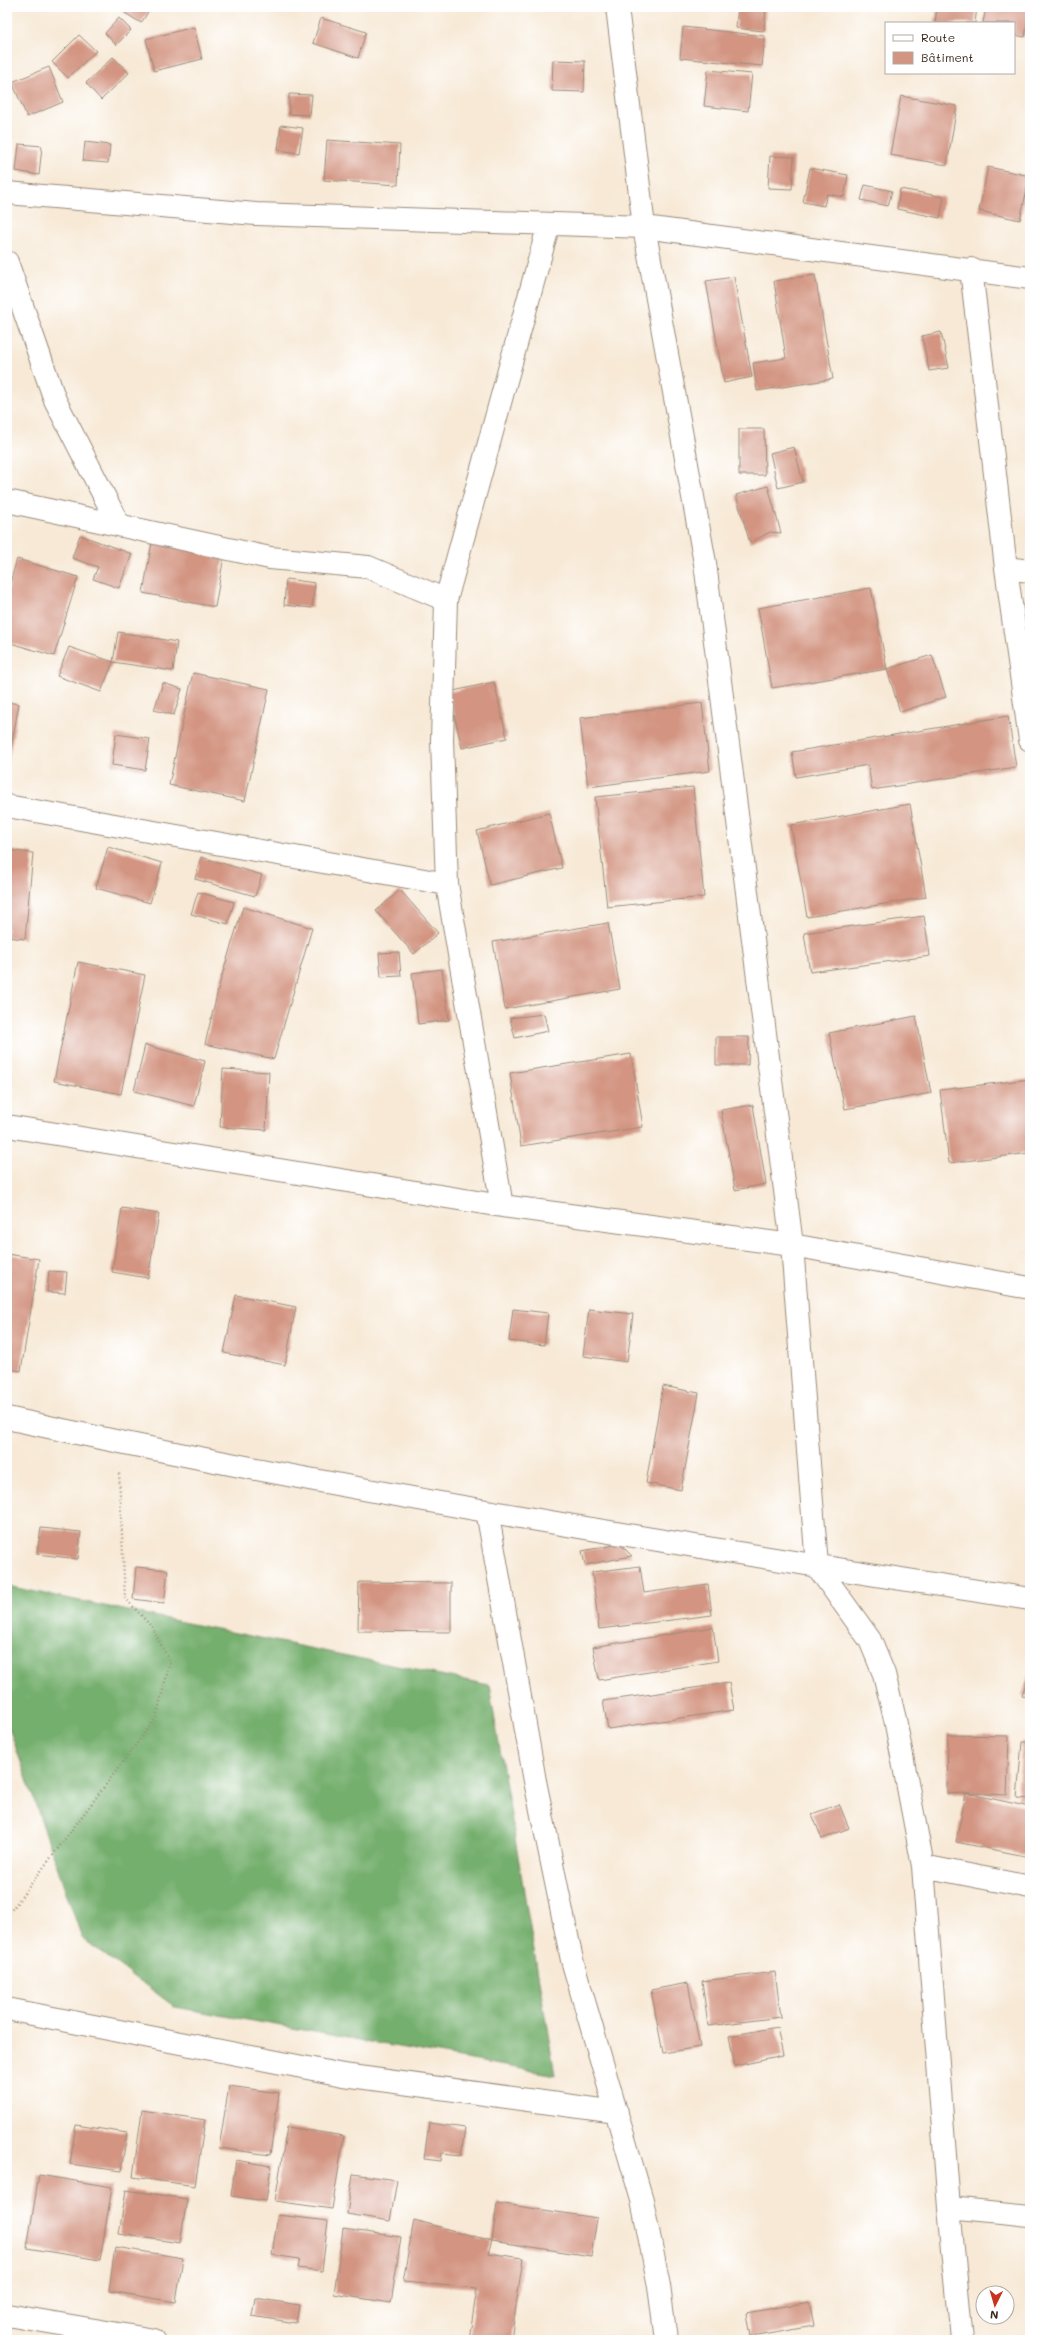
<svg xmlns="http://www.w3.org/2000/svg" width="1037" height="2347" font-family="Mali,sans-serif">
<style>
.forest{fill:#75af6d;stroke:#586c46}
.building{fill:#d39481}
.lines{fill:none;stroke-linecap:round;stroke-linejoin:round}
.minor-casing{stroke:#998a7a;stroke-width:24}
.path{stroke:#998a7a;stroke-width:2.5;stroke-dasharray:1 3;stroke-linecap:butt}
.minor{stroke:#fff;stroke-width:22}
</style>
<rect width="100%" height="100%" fill="#fff"/>
<filter id="ink" filterUnits="userSpaceOnUse"><feTurbulence type="fractalNoise" baseFrequency=".025" numOctaves="2"/><feDisplacementMap in="SourceGraphic" scale="8" xChannelSelector="R" yChannelSelector="G"/><feConvolveMatrix kernelMatrix="1 2 1 2 8 2 1 2 1" color-interpolation-filters="sRGB"/></filter>
<filter id="wash" filterUnits="userSpaceOnUse"><feTurbulence type="fractalNoise" baseFrequency=".012" numOctaves="4" result="noise"/><feDisplacementMap in="SourceGraphic" scale="16" xChannelSelector="R" yChannelSelector="G"/><feGaussianBlur stdDeviation="0.9" result="paint"/><feColorMatrix in="noise" values="0 0 0 0 0 0 0 0 0 0 0 0 0 0 0 0 0 1.4 0 .05"/><feComposite in="paint" operator="in"/></filter>
<g filter="url(#wash)">
<rect width="100%" height="100%" fill="#f7e9d6"/>
<path class="forest" d="M7,1586L489,1685L555,2075L175,2007L82,1938L7,1722Z"/>
<g id="blocks">
<path class="building" d="M124,7H140L148,12L141,23L122,11Z
M738,7H766L764,31L736,28Z
M937,7H977L975,23H935Z
M986,7H1030L1025,37L1014,35V23H983Z
M119,18L131,30L116,45L105,33Z
M321,18L366,32L358,58L313,43Z
M194,27L202,59L154,71L146,39Z
M683,27L765,36L762,66L680,58Z
M79,35L96,51L68,78L52,62Z
M113,57L129,73L101,100L86,83Z
M553,60L585,61L584,92L552,91Z
M49,67L63,102L27,117L12,82Z
M708,70L752,74L748,111L704,106Z
M289,94L312,95L310,115L289,114Z
M901,96L957,106L947,165L890,155Z
M281,125L303,128L299,153L278,150Z
M327,140L400,145L398,185L324,180Z
M85,142L110,145L108,163L83,161Z
M19,144L42,146L39,175L16,171Z
M770,156L794,157L792,189L768,188Z
M988,167L1030,176L1020,220L979,211Z
M810,168L848,175L844,197L827,194L824,206L803,202Z
M865,185L892,191L888,206L861,200Z
M900,189L944,197L940,218L897,209Z
M815,275L833,379L757,391L753,363L786,358L774,281Z
M734,277L752,377L724,383L706,281Z
M941,332L949,368L929,371L922,336Z
M739,429H764L765,475H739Z
M794,447L803,482L778,488L770,453Z
M768,486L781,533L770,532L750,543L736,495Z
M80,535L132,554L119,588L93,579L98,567L72,558Z
M152,542L224,556L215,607L143,593Z
M17,559L78,577L54,656L7,642V593Z
M286,579L315,583L312,608L284,605Z
M871,588L887,669L772,688L758,608Z
M118,632L177,642L173,671L113,662Z
M69,647L113,662L101,692L57,676Z
M932,655L946,697L900,712L887,669Z
M193,673L269,689L245,801L169,785Z
M494,682L507,738L462,748L449,692Z
M163,683L182,689L174,715L154,710Z
M7,702L19,704L8,764H7Z
M702,703L710,771L588,787L580,718Z
M1008,716L1016,767L872,790L868,765L796,777L792,752Z
M116,734L150,739L145,770L112,765Z
M693,787L704,897L607,907L595,797Z
M910,804L926,897L807,917L791,825Z
M549,813L562,868L490,885L477,831Z
M108,847L162,863L150,903L96,888Z
M7,850L33,853L25,939L7,937Z
M201,857L262,875L255,896L195,879Z
M400,890L438,933L414,954L376,911Z
M198,892L234,902L228,924L191,914Z
M243,907L312,928L274,1059L205,1044L220,982Z
M924,916L930,956L810,972L804,933Z
M608,923L620,989L505,1009L493,942Z
M399,952L401,976L381,977L379,953Z
M78,962L145,975L121,1094L54,1081Z
M442,969L449,1020L418,1024L412,973Z
M544,1014L548,1031L515,1038L510,1018Z
M916,1016L931,1093L845,1109L829,1033Z
M716,1037H749L748,1065H716Z
M145,1045L205,1061L194,1106L134,1091Z
M631,1054L643,1127L521,1146L510,1073Z
M223,1069L269,1072L266,1130L220,1127Z
M1030,1079V1153L949,1163L940,1090Z
M753,1105L766,1184L735,1190L721,1110Z
M122,1208L159,1214L148,1278L112,1272Z
M7,1254L39,1259L21,1371L7,1369Z
M49,1271L67,1272L65,1293L47,1292Z
M236,1295L296,1307L285,1365L224,1353Z
M513,1309L548,1313L544,1345L509,1341Z
M589,1309L633,1314L627,1362L583,1356Z
M663,1386L699,1393L681,1490L646,1483Z
M41,1528L81,1532L78,1559L37,1554Z
M620,1544L632,1556L585,1565L582,1551Z
M640,1566L644,1593L708,1584L712,1615L599,1629L592,1572Z
M136,1567L168,1570L164,1603L133,1599Z
M359,1582L451,1583V1632L358,1631Z
M713,1627L718,1661L599,1680L593,1647Z
M1030,1669V1698L1022,1696Z
M729,1683L734,1710L608,1729L603,1701Z
M948,1735L1009,1736L1007,1795L966,1793L1030,1807V1857L956,1842L966,1793L947,1794Z
M1022,1742H1030V1799L1017,1798Z
M839,1804L849,1828L822,1839L812,1814Z
M775,1972L781,2017L708,2026L702,1981Z
M688,1983L700,2047L663,2053L651,1990Z
M777,2027L783,2056L735,2066L729,2036Z
M229,2086L279,2093L270,2155L219,2148Z
M142,2110L205,2120L195,2186L133,2177Z
M429,2123L465,2128L461,2155L442,2153L441,2161L424,2159Z
M76,2125L127,2133L121,2171L70,2164Z
M287,2127L344,2136L332,2209L275,2201Z
M236,2160L271,2166L266,2201L231,2196Z
M353,2174L397,2180L390,2221L347,2214Z
M39,2175L112,2187L100,2260L27,2248Z
M126,2190L187,2199L180,2243L119,2234Z
M497,2203L597,2218L591,2256L492,2241L488,2253L523,2258L511,2340H469L477,2288L403,2282L414,2220L492,2241Z
M278,2215L328,2221L322,2271L298,2268L300,2259L272,2255Z
M343,2229L401,2237L391,2303L334,2294Z
M115,2247L183,2258L176,2302L109,2291Z
M255,2298L299,2305L296,2323L252,2316Z
M809,2302L814,2326L751,2337L747,2313Z"/>
</g>
</g>
<g filter="url(#ink)">
<use href="#blocks" fill-opacity="0" stroke="#998a7a" stroke-width="1"/>
<g class="lines">
<g class="minor-casing">
<path id="minor" d="M617,7L644,227L705,563L792,1245L817,1566L870,1640L884,1674L895,1719L923,1866L949,2208L962,2340
M7,193L256,214L644,227L1030,278
M7,262L55,400L119,525
M971,269L1006,568L1030,740
M7,501L270,558L368,567L446,600
M1006,568L1030,571
M7,806L447,884
M7,1126L502,1206L792,1245L1030,1288
M502,1206L447,884L442,740L446,600L549,224
M7,1418C345,1492 688,1546 1030,1599
M487,1511L535,1781L572,1960L642,2200L659,2286L666,2340
M923,1866L1030,1887
M7,2009L343,2075L617,2112
M949,2208L1030,2216
M7,2315L154,2340"/>
</g>
<path class="path" d="M7,1916L156,1718L170,1662L152,1627L125,1598L119,1473"/>
<use href="#minor" class="minor"/>
</g>
</g>
<rect width="1037" height="2347" fill="none" stroke="#fff" stroke-width="24"/>
<rect x="885" y="22" width="130" height="52" fill="#ffffff" stroke="#b1aaa5"/>
<rect x="893" y="35" width="20" height="6" fill="#ffffff" stroke="#b1aaa5"/>
<text x="921" y="42" font-size="12" fill="#3b2a1e">Route</text>
<rect x="893" y="52" width="20" height="12" fill="#d39481" stroke="#b1aaa5"/>
<text x="921" y="62" font-size="12" fill="#3b2a1e">Bâtiment</text>
<g transform="translate(995 2305) rotate(185)"><circle r="19" fill="#ffffff" stroke="#b1aaa5"/>
<path d="M0-3L7 15L0 10L-7 15Z" fill="#c8321e"/>
<text y="-6" font-size="11" font-weight="bold" text-anchor="middle" fill="#3b2a1e">N</text>
</g>
</svg>
